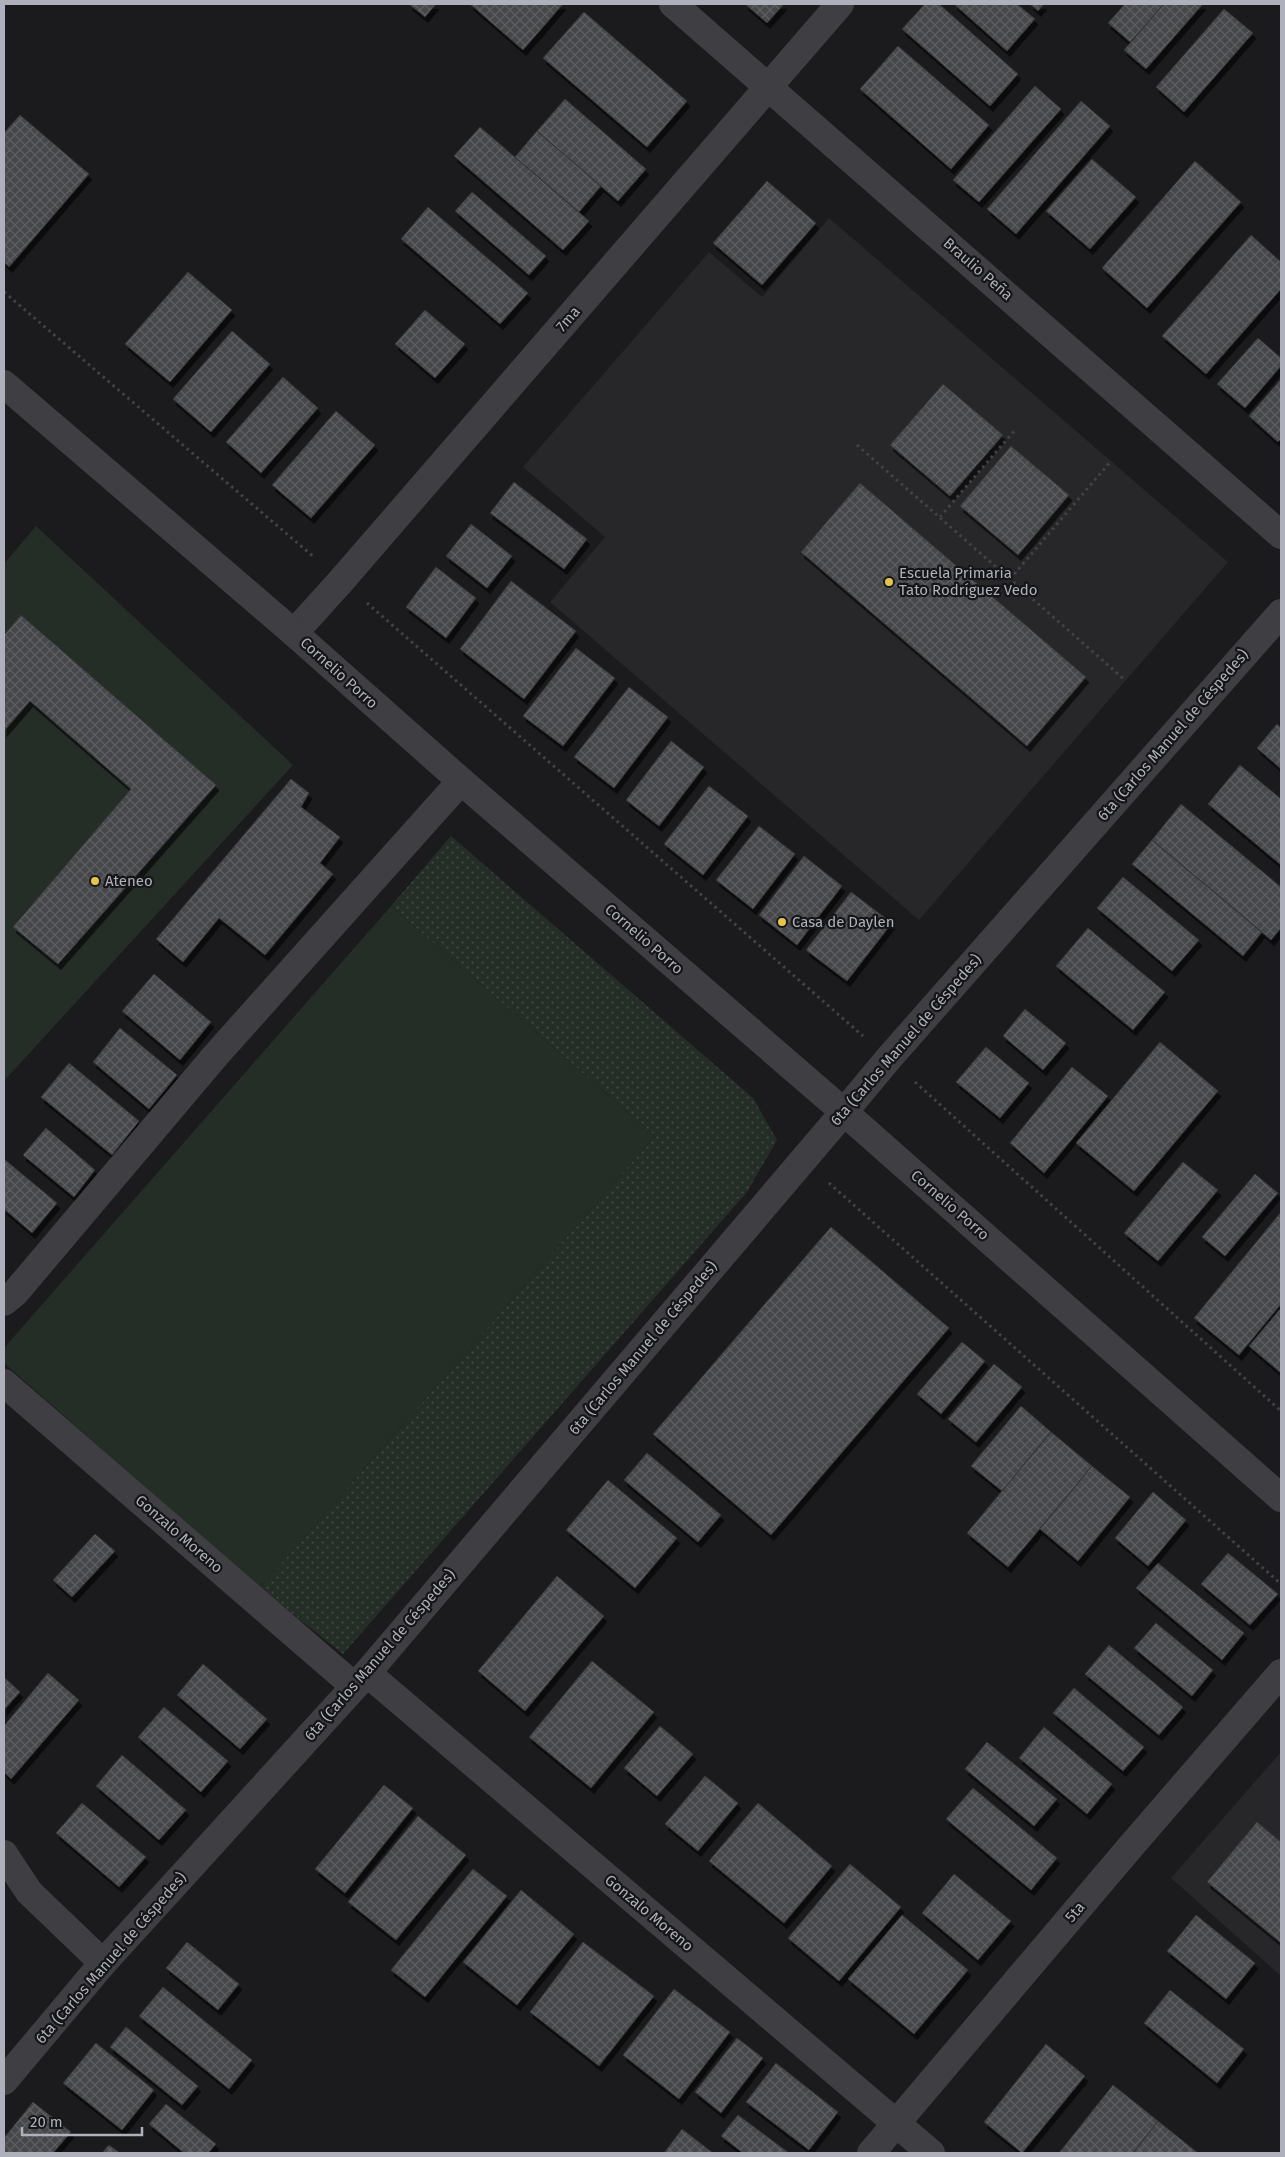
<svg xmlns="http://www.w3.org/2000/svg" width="1285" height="2157" font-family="'Fira Sans',sans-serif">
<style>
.built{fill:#27272a}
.green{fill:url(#green-dots)}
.pitch{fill:#252d27}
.building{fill:url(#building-cross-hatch);stroke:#353539;filter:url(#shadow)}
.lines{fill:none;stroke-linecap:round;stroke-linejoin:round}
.path{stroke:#424348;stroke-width:3;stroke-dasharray:2.5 4;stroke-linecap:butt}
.minor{stroke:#3e3e43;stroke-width:28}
.tertiary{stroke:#3e3e43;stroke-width:28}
.poi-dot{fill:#e5c54a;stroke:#161618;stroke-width:2}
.labels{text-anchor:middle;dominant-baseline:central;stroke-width:4.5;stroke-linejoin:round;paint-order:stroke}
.street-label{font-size:15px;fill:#aeb1bb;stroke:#161618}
.poi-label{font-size:15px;fill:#aeb1bb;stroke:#161618;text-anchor:start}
</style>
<defs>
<pattern id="green-dots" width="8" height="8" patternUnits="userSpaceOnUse" patternTransform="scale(1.25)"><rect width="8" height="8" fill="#252d27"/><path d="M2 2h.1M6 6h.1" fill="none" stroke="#424944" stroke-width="1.8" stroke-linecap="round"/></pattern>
<pattern id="building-cross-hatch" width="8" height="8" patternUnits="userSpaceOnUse" patternTransform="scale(1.25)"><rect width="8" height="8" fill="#45464a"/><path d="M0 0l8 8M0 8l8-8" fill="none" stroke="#5d5e62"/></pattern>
<filter id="shadow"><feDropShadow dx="3" dy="5.5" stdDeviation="0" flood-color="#0009"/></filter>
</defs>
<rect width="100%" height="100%" fill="#1b1b1d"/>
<path class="built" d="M829,218L1228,562L919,920L550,602L605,537L523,467L709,252L762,297Z
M1281,1752V1976L1171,1878Z"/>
<path class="green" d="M451,836L753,1098L777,1140L747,1192L343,1654L260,1588L655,1136L391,906Z"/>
<path class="pitch" d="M36,526L293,765L4,1081V564Z
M391,906L655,1136L260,1588L4,1363V1348Z"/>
<path class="building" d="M409,4H436L425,17Z
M470,4H563L523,50Z
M745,4H784L767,23Z
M925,4H939L1018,74L990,106L902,29Z
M954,4H1017L1035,19L1007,51Z
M1030,4H1044L1038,11Z
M1125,4H1164L1130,42L1108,23Z
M1164,4H1203L1146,69L1124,50Z
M1224,9L1253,33L1184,112L1156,87Z
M584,12L687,101L647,147L543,58Z
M898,46L989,125L951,169L860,89Z
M1035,86L1061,109L979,202L953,180Z
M565,99L646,169L618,201L537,131Z
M1081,101L1110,126L1016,234L987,209Z
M20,115L89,174L9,267L4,262V133Z
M480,127L589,221L563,250L454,156Z
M537,131L601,186L579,212L515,157Z
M1092,159L1136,197L1090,249L1046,211Z
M1195,161L1241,202L1147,308L1102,268Z
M767,181L816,223L762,285L713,243Z
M472,192L546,256L529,275L455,211Z
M428,207L528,293L500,324L401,239Z
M1251,235L1281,262V289L1206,374L1162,336Z
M188,272L232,310L170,382L125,344Z
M425,310L465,344L435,378L395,344Z
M232,331L270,364L211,432L173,399Z
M1258,338L1281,358V366L1245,408L1217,384Z
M283,377L318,408L261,473L226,442Z
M1281,379V439L1278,442L1249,416Z
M943,384L1003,435L950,496L890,445Z
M336,411L375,445L311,518L272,485Z
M1011,446L1069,495L1018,555L960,506Z
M514,482L587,539L564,569L490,513Z
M860,483L1086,677L1027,746L801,552Z
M471,524L512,556L487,588L446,556Z
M436,567L476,598L446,638L406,607Z
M511,581L576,631L524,699L460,649Z
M21,615L216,785L58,964L13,927L131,789L30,701L4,731V635Z
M576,648L615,678L563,746L523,716Z
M629,687L668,717L614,788L574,757Z
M1277,724L1281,728V769L1257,748Z
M671,741L704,767L659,826L626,800Z
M1240,765L1281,799V865L1208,804Z
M291,779L309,793L301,807L340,837L320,863L333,874L265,955L219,918L183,962L156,939Z
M709,786L748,816L703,875L664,844Z
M1181,804L1281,887V928L1271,940L1152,840Z
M759,826L795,854L753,909L716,880Z
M1152,840L1262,932L1243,956L1132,864Z
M804,856L842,886L797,945L759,915Z
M1123,877L1199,940L1172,971L1097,908Z
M851,892L892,923L847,981L806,950Z
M1088,928L1165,992L1133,1030L1056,966Z
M154,974L211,1022L180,1060L122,1011Z
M1025,1009L1066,1043L1043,1070L1003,1036Z
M120,1028L177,1075L149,1109L93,1062Z
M1160,1042L1218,1091L1134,1191L1076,1143Z
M986,1047L1029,1083L1000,1118L956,1082Z
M69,1063L139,1121L112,1155L41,1097Z
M1072,1067L1108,1096L1044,1173L1010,1143Z
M46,1128L95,1170L74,1197L23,1155Z
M4,1159L57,1203L32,1233L4,1209Z
M1183,1162L1218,1190L1158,1261L1124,1233Z
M1255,1174L1278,1193L1225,1256L1202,1237Z
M1281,1212V1304L1239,1355L1194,1318Z
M831,1227L949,1328L771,1535L653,1434Z
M1281,1308V1373L1249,1346Z
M962,1342L985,1361L941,1414L917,1394Z
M994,1364L1022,1387L976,1442L948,1419Z
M1021,1406L1051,1432L1002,1491L971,1466Z
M1051,1432L1092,1466L1008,1567L967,1533Z
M647,1453L721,1515L698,1542L624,1480Z
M1092,1466L1130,1497L1078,1561L1040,1529Z
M608,1480L677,1538L635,1588L566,1530Z
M1153,1492L1186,1520L1148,1566L1115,1538Z
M95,1534L115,1551L72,1597L53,1580Z
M1228,1553L1278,1594L1250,1625L1201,1584Z
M1158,1563L1244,1633L1222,1660L1136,1588Z
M557,1576L604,1616L525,1711L478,1671Z
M1156,1623L1213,1670L1192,1696L1134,1648Z
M1109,1645L1183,1707L1159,1735L1085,1674Z
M592,1661L654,1712L591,1788L529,1737Z
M203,1664L267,1719L240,1749L177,1695Z
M48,1673L79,1700L11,1779L4,1772V1726Z
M4,1677L20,1692L4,1710Z
M1074,1688L1144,1747L1123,1771L1053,1713Z
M164,1707L228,1761L201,1792L138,1737Z
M660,1726L693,1754L657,1796L624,1768Z
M1044,1727L1112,1784L1087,1814L1019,1758Z
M987,1742L1057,1799L1034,1826L965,1769Z
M122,1755L186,1810L159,1840L96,1786Z
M705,1776L738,1803L698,1851L665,1824Z
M384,1785L413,1808L345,1893L315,1869Z
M973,1788L1057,1858L1031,1890L946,1819Z
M82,1803L146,1857L119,1887L56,1833Z
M758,1803L832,1866L784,1923L709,1861Z
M418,1816L466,1855L396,1940L348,1902Z
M1257,1822L1281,1842V1943L1207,1882Z
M850,1864L901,1907L839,1981L788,1938Z
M473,1869L507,1896L425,1997L391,1970Z
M954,1874L1011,1921L978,1960L922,1913Z
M521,1890L574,1934L517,2005L463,1962Z
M902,1915L968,1970L914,2034L848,1979Z
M1196,1915L1255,1963L1226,1999L1167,1951Z
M187,1942L239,1984L218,2010L166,1968Z
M583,1942L654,1996L599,2066L530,2012Z
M163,1987L252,2060L229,2089L139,2016Z
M674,1989L730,2032L679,2099L623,2055Z
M1170,1990L1244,2049L1217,2083L1144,2023Z
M126,2027L198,2086L182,2105L110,2047Z
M737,2038L763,2058L721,2113L695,2092Z
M96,2043L154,2090L122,2130L63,2083Z
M1046,2044L1085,2076L1022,2153L984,2122Z
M776,2063L838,2112L809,2150L746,2102Z
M1113,2085L1158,2121L1133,2153H1059Z
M33,2102L71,2132L53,2153H4V2138Z
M166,2104L216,2144L208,2153H184L149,2124Z
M738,2115L789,2153H743L721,2136Z
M1158,2121L1198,2153H1133Z
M682,2129L713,2153H664Z
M109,2145L120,2153H102Z"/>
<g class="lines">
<path class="path" d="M4,292L315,558
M857,445L1125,680
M940,517L1015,430
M1010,579L1111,461
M367,603L863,1036
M915,1082L1281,1411
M829,1183L1281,1584"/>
<path class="minor" d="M673,4L1281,535
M294,633L341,581L840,4
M4,1302L15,1293L216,1055L461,781
M4,1383L354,1686
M367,1673L931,2153
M4,1854L29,1892L103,1963
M4,2081L103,1963L367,1673L844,1112L889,1058L1281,613
M871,2153L1132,1845L1281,1673"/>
<path class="tertiary" d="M4,384L294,633L461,781L844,1112L1281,1498"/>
</g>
<g class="poi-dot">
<circle cx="889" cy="582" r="5"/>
<circle cx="95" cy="881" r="5"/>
<circle cx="782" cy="922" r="5"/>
</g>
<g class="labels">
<g class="street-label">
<text transform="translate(978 269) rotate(41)">Braulio Peña</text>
<text transform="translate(568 319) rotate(-49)">7ma</text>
<text transform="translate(339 673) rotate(42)">Cornelio Porro</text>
<text transform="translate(1173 735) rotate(-49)">6ta (Carlos Manuel de Céspedes)</text>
<text transform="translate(644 939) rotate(41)">Cornelio Porro</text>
<text transform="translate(906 1040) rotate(-49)">6ta (Carlos Manuel de Céspedes)</text>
<text transform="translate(950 1205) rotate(41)">Cornelio Porro</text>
<text transform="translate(643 1348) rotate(-50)">6ta (Carlos Manuel de Céspedes)</text>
<text transform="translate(179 1534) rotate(41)">Gonzalo Moreno</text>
<text transform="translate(380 1655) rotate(-49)">6ta (Carlos Manuel de Céspedes)</text>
<text transform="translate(1075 1912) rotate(-50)">5ta</text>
<text transform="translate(649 1913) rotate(40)">Gonzalo Moreno</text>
<text transform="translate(111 1958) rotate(-49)">6ta (Carlos Manuel de Céspedes)</text>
</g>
<g class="poi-label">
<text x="899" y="573">Escuela Primaria<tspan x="899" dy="17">Tato Rodríguez Vedo</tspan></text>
<text x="105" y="881">Ateneo</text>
<text x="792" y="922">Casa de Daylen</text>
</g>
</g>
<rect width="1285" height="2157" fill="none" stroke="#aeb1bb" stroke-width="10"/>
<path d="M22 2127v8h120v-8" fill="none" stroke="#aeb1bb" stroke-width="2.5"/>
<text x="30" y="2127" font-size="15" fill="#aeb1bb" stroke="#161618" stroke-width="4" paint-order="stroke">20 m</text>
</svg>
